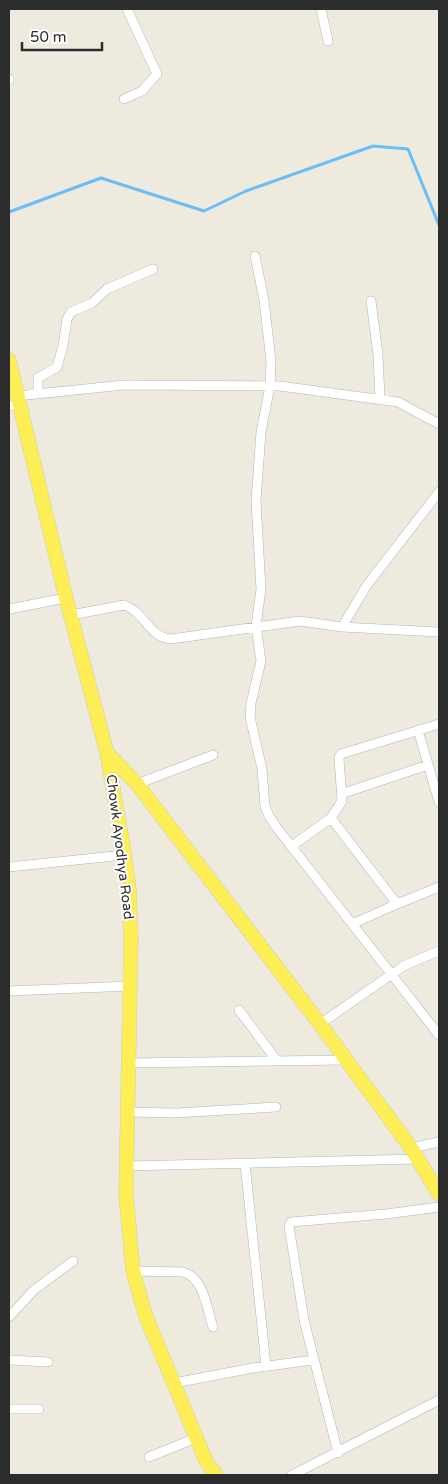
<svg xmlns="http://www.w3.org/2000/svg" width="448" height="1484" font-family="'Varela Round',sans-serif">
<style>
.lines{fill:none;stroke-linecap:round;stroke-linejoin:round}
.stream{stroke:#69bef9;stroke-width:3}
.minor-casing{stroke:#b2b2c1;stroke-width:10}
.primary-casing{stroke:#ccc;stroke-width:15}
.minor{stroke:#fff;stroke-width:9}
.primary{stroke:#fdee55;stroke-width:14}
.labels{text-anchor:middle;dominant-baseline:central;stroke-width:4;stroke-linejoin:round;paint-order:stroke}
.street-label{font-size:14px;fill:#2c2c2c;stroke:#fff}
</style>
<rect width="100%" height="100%" fill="#efeade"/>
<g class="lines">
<path class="stream" d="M9,212L101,178L204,211L246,191L373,146L408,149L439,225"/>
<g class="minor-casing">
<path id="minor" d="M321,9L328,41
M9,79V80
M124,99L142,91L157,74L127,9
M255,256L264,300L271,361L270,386L261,432L256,501L261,589L256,626L261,661L251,703L250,717L262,769L265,806L269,816L277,828L439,1035
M371,301L378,355L380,398
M38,394V378L57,367L63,346L67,319L71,312L92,303L107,289L153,269
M17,396L124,385L280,386L398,402L439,424
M9,406L19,404
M9,609L66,598
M71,615L124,605C145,612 148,637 171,639L300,621L342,627L439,632
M342,627L367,585L439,492
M418,730L439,802
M137,784L213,755
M341,794L428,765
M331,818L397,904L439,887
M293,845L331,818L342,801L339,758L341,754L439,724
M9,867L124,855
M352,924L397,904
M9,991L131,986
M239,1010L277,1061
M320,1024L405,965L439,951
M128,1063L345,1060
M127,1112L176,1113L276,1107
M411,1148L439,1142
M245,1163L266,1366
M126,1166L418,1159
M133,1271L183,1272C204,1278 207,1309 213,1327
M9,1317L34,1290L73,1261
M9,1360L48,1362
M174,1383L253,1368L313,1360
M9,1409H39
M338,1453L304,1320L289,1226L291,1222L386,1214L439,1207
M149,1457L196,1438
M292,1475L439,1400"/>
</g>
<g class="primary-casing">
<path id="primary" d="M9,360L66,598L107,753L123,846L129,889L131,939L126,1195L133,1271L145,1314L206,1461L216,1475
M107,753L137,784L320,1024L411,1148L439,1194"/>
</g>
<use href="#minor" class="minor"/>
<use href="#primary" class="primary"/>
</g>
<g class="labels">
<g class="street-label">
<text transform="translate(120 847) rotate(83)">Chowk Ayodhya Road</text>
</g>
</g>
<rect width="448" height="1484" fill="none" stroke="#2c2c2c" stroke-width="20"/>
<path d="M22 42v8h80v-8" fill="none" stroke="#2c2c2c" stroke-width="2.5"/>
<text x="30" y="42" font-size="15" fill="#2c2c2c" stroke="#ffffff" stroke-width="4" paint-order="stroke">50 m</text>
</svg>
